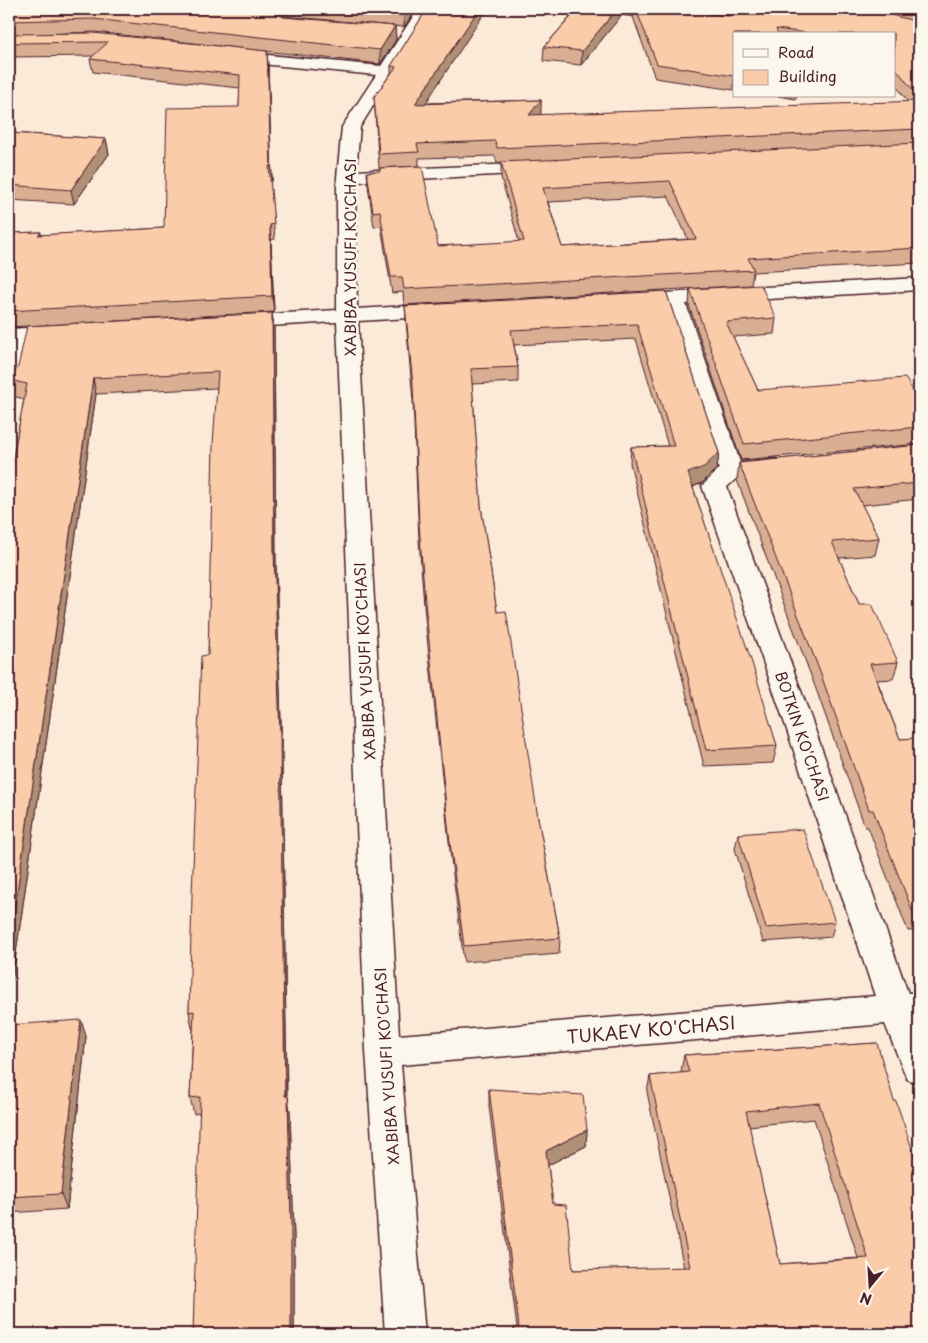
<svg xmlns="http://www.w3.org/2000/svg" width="928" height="1343" font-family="'Playpen Sans',sans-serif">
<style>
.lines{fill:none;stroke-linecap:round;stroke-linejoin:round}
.minor-casing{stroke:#4a1f2b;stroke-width:3}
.minor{fill:#fbf7ec;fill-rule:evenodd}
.wall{fill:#d8af92;stroke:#4a1f2b;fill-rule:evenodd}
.shaded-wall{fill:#b08f77;stroke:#4a1f2b}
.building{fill:#fbccaa;stroke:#4a1f2b;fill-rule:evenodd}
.labels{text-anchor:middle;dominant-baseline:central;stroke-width:5;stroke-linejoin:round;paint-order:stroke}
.street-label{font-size:15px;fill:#4a1f2b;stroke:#fbf7ec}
.near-street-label{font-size:18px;fill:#4a1f2b;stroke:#fbf7ec}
</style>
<rect width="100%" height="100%" fill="#fbead8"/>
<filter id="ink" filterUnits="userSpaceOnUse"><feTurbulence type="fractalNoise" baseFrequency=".02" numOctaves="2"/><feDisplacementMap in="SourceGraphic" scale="10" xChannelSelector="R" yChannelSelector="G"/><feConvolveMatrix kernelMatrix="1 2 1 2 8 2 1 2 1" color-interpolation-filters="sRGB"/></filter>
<g filter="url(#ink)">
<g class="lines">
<g class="minor-casing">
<path id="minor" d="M418,9H433L360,127L356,171L538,163L544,164L547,168L544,172L538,173L355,182L357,309L443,304L450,306L453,310L450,314L443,316L358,321L399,1035L875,996L785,724L702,486L719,469L666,305L631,307L624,305L621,301L624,297L631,295L919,278V290L686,304L740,462L776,459L784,461L788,466L784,471L738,477L727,487L813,724L908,993H919V1083L907,1079L885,1024L401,1065L425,1334H385L366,1051L337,322L237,328L230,326L227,322L230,318L237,316L337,310V177L342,127L376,75L229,61L221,56L229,51L381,66Z
M613,9H656L726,17L734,9H749L738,24L726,27L621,14Z
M62,326L69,328L73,332L69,336L29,340L20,382L17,387L9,389V329Z"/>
</g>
<use href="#minor" class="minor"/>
</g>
<path class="wall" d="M9,9H416L404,27L284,16L283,17L395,26L396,40L380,64L95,32L43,34L267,51L268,65L272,181H270L275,239L271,240L274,312L9,327V332V233L41,232V235L164,228L239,107L240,88L93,72L90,59L93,56L9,57Z
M427,9H487L425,103L541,100L540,115L908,102L894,83V34H734V90L655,78L633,17L634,9H732L725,15L728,16L741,12L744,9H919V263L753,272L751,285L404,305L403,292L392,293L381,226L374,227L368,186L367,172L438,246L519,242L501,177V162L497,163L495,156L419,158V166L379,168L374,97L391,73V66ZM668,196L688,239L562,247L548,202Z
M570,9H622L621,16L581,65L543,61L544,47L571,16H569Z
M778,96H797L796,99Z
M9,112L13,126L11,133L106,139L109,154L74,204L9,200Z
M690,289L776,318L774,334L733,337L758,390L919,399V444L741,460L689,305Z
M666,291L719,453L717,468L702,483L693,487L777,746L773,763L704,766L630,463L631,447L668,446L636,339L514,345L518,367V382L472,384L481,506L497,612L538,818L560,938L559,954L464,962L450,851L425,618L419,540L413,401L406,321L405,306Z
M272,313L274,328L276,567L282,753L287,1096L290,1112L294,1239V1334L200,1113L194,1114L190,1098L193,1028H192L189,1012L208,655L217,388L96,394L9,1002V478L24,399L9,395V374Z
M919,445V499L862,505L879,538L875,555L839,558L859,604L898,662L893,679L877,680L900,739L919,738V930L908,931L868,827H865L816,689L737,480L739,463Z
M738,834L835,922L831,937L763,942L735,849Z
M9,1025L86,1036L67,1209L9,1213Z
M877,1043L919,1334H514V1328H517L489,1106V1089L587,1130L586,1146L548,1165L553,1204L573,1270L684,1268L647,1092L650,1076L682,1073L681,1071L684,1055ZM814,1119L858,1258L780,1264L749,1126Z"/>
<path class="shaded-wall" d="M273,9H284V16L274,22Z
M407,9H416L404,27V14Z
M479,9H487L416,118L415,104Z
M617,9H622L621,16L581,65L582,51Z
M726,9H732L725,15Z
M395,26L396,40L380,64V50Z
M267,51L268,65L272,181L271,166Z
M541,100V114L528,129L529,115Z
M10,112L13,126L9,138V116Z
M106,139L109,154L74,204L71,190Z
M270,225L271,240L274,312L272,296Z
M272,313L274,328L276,567L282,753L287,1112L285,1096L274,550Z
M93,378L96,394L9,1002V946Z
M719,453L717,468L702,483L686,489L688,473Z
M81,1020L86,1036L67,1209L61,1194Z
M288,1096L290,1112L294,1239V1334H291Z
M587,1130L586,1146L544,1167L546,1151Z"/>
<path class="building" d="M9,9H274H273L283,17L395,26L380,50L93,19L9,21Z
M346,9H407L404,14Z
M427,9H479L415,104L541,100L529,115L919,101V129L497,148L495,141L417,144L419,152L379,154L374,97L396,67L391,66Z
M578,9H617L582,51L544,47Z
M636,9H671L728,16L741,12L744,9H867L919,22V98L894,66V34H816L776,29L778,34H734V76L657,64Z
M93,33L267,51L271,166H269L274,224L270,225L272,296L9,311V233L41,232L38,235L164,228L167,108L239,107L240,75L90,59L108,42L9,43V34Z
M9,133L106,139L71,190L9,185Z
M919,143V248L748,258L754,270L404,289L402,277H391L380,211L373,212L367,172L380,171V168L422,166L438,246L524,241L501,162ZM670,181L696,239L562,247L543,188Z
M761,285L776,318L726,322L758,390L905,378L919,399V427L744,444L690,289Z
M666,291L719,453L704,467L688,473L753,666L777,746L706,750L631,447L674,446L637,324L511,330L518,367L471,369L481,506L497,612L506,611L538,818L560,938L464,946L449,835L425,602L419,524L413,385L405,306Z
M272,313L274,550L280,736L285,1096H288L291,1224V1334H193L200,1097L190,1098L194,1011L189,1012L192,896L201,656L208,655L213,444L218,372L93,378L9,946V478L27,384L9,380V374L14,373L18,367L27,326Z
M919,445V483L854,489L879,538L832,542L859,604H872L898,662L870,664L900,739L919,738V914L914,915L873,810H869L820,672L739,463Z
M803,829L835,922L766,928L738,834Z
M81,1020L61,1194L9,1197V1025Z
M877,1043L894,1101H896L919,1169V1334H515L514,1328L519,1327L489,1089L583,1095L587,1130L546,1151L553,1204L566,1205L573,1270L690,1267L650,1076L689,1072L684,1055ZM819,1103L868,1258L780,1264L746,1111Z"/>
</g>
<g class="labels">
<g class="street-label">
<text transform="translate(349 257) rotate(-90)">XABIBA YUSUFI KO'CHASI</text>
<text transform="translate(364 661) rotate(-93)">XABIBA YUSUFI KO'CHASI</text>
<text transform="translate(803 736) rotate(71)">BOTKIN KO'CHASI</text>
<text transform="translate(386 1066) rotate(-94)">XABIBA YUSUFI KO'CHASI</text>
</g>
<g class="near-street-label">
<text transform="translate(651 1029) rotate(-5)">TUKAEV KO'CHASI</text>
</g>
</g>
<rect width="928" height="1343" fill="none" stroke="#fbf7ec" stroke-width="30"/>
<rect x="15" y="15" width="898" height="1313" fill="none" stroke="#4a1f2b" stroke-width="2" filter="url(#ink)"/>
<rect x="733" y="32" width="162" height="65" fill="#fbf7ec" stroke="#b4a19f"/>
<rect x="743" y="49" width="25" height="8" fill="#fbf7ec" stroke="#b4a19f"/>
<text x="778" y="58" font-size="15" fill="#4a1f2b">Road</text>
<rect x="743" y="70" width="25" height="15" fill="#fbccaa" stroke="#b4a19f"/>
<text x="778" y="82" font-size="15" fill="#4a1f2b">Building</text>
<g transform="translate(870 1286) rotate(198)" stroke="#fbf7ec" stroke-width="4" paint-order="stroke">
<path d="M0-4L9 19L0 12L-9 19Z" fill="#4a1f2b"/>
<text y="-8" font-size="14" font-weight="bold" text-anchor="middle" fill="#4a1f2b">N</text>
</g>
</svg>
